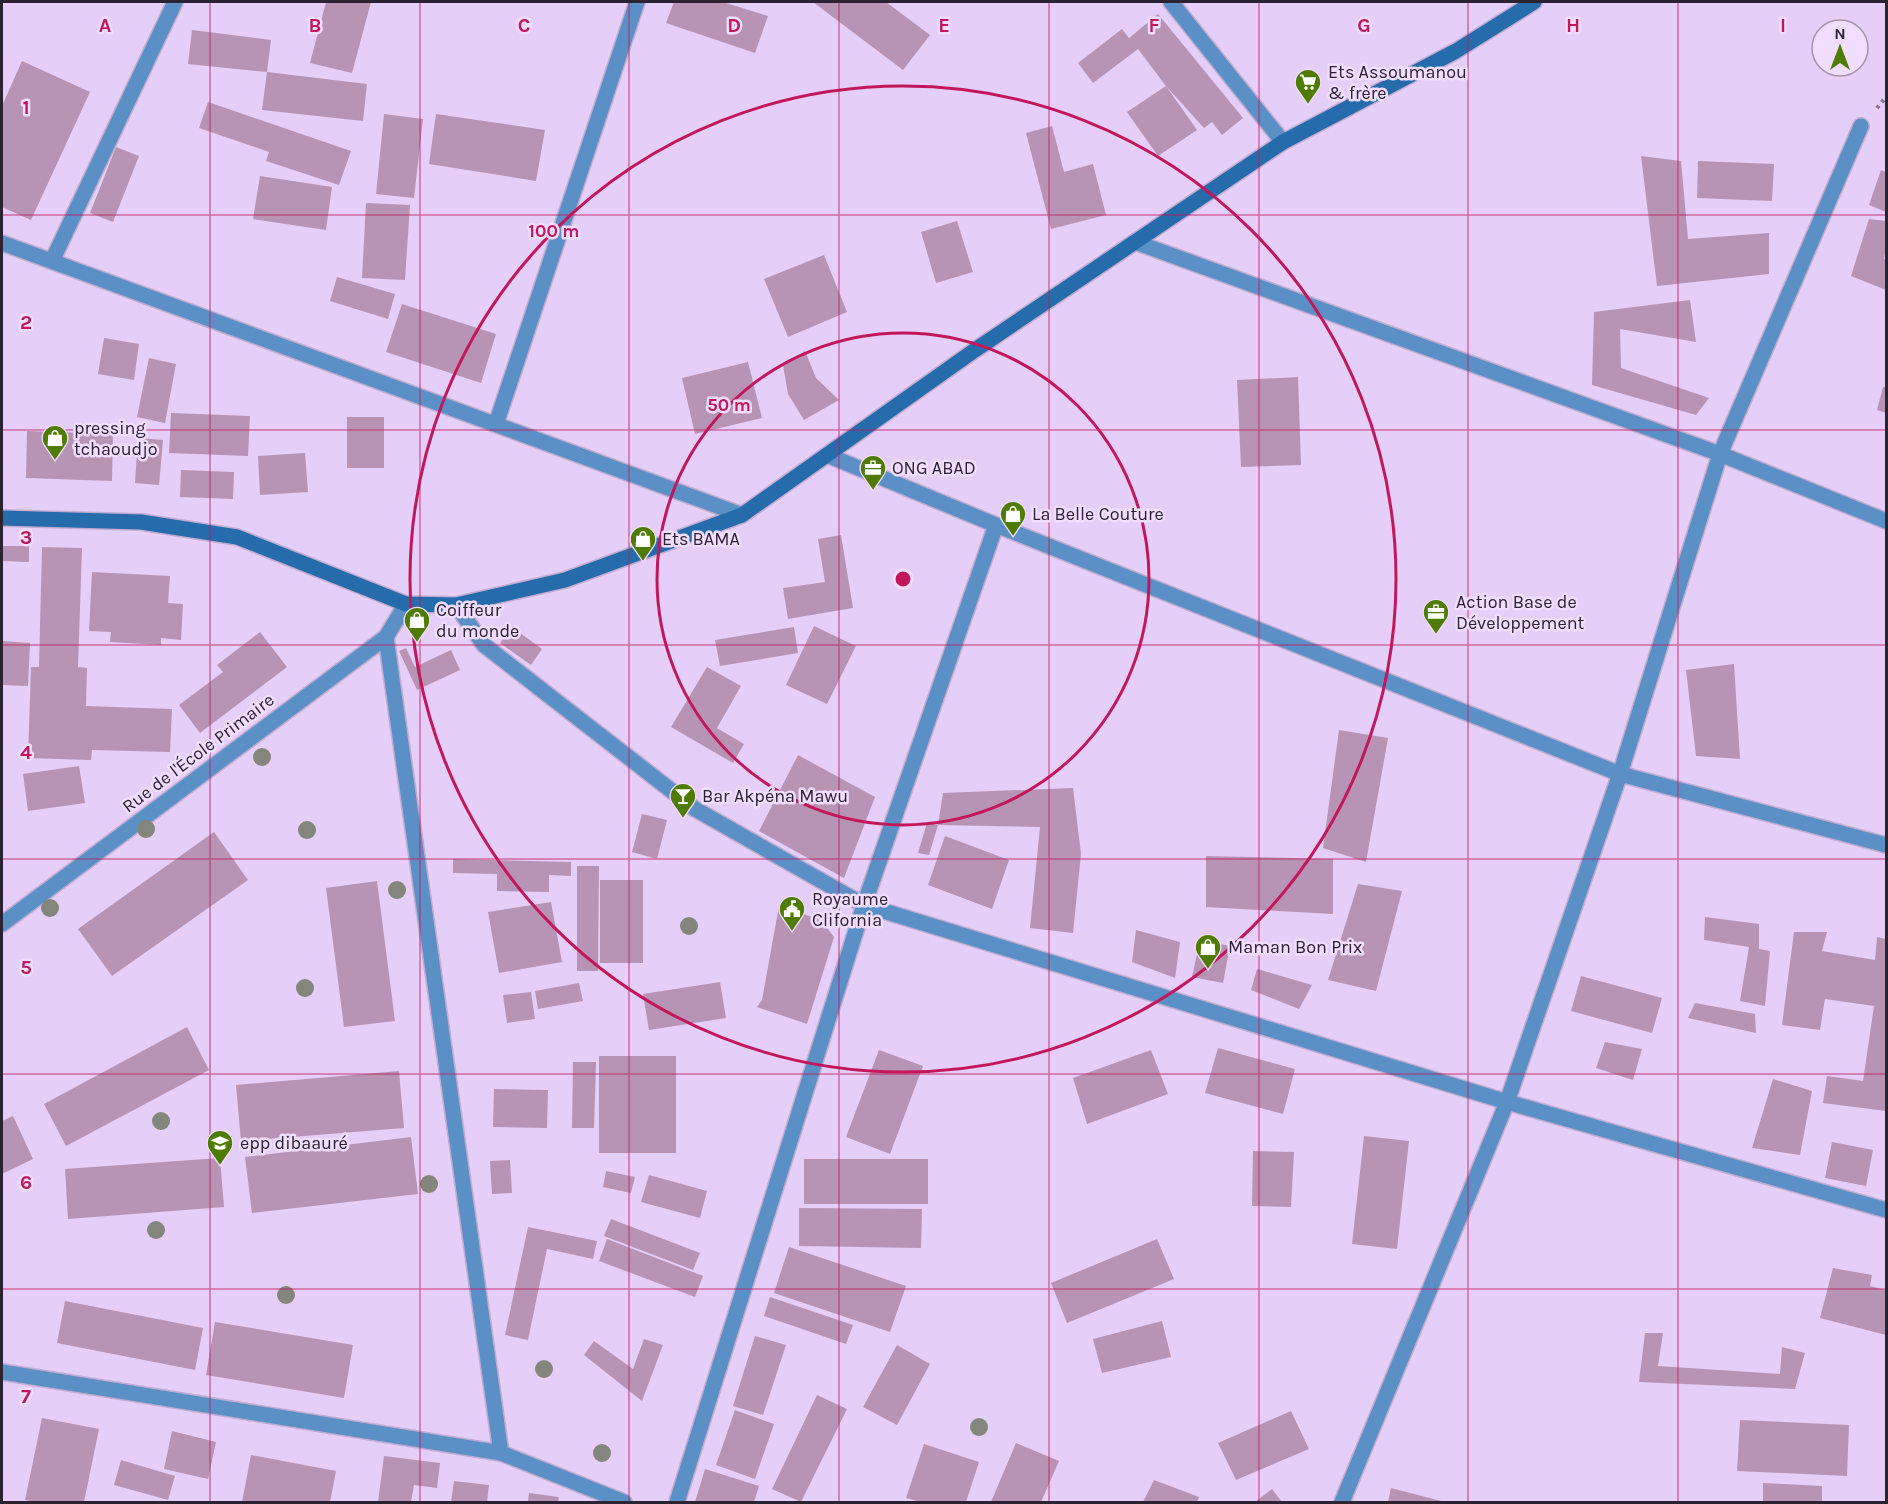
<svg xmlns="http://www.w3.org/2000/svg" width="1888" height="1504" font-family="Karla,sans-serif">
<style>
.building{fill:#b894b4}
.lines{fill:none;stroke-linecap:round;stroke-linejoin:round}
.street-casing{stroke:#c0acd0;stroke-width:18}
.secondary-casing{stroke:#c0acd0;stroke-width:18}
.path{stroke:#877793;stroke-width:4;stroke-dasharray:3 4.5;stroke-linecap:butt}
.street{stroke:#5b90c7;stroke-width:15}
.secondary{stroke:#266bab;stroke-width:15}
.tree{fill:#84857d}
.grid{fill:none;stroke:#c2185b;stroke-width:1.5;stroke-opacity:0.55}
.ring{fill:none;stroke:#c2185b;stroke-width:3}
.labels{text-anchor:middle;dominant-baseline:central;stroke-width:5;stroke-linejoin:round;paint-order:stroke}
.poi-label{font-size:18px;fill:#2c2332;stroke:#f0ddff;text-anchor:start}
.street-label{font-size:18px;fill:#2c2332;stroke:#f0ddff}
.grid-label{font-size:20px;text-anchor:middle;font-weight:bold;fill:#c2185b;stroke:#f0ddff;stroke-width:5;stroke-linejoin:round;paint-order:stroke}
.centre{fill:#c2185b;stroke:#f0ddff;stroke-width:3}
.ring-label{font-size:18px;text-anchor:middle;font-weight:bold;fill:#c2185b;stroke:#f0ddff;stroke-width:5;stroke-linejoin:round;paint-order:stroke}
</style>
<rect width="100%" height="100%" fill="#e5cef7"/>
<path class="building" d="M326,2H371L352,73L310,63Z
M674,2H723L768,16L755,53L666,23Z
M813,2H886L930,35L903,70Z
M1158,14L1243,118L1222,135L1212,122L1204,128L1166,86L1197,130L1158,156L1127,112L1166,86L1138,49L1093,83L1078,63L1122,29L1129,38Z
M192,30L271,40L267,72L188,64Z
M22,61L90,92L31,220L2,207V106Z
M267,72L367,84L363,121L262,110Z
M208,102L351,151L339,185L266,161L269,152L199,128Z
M384,114L423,119L414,198L376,194Z
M436,114L545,130L536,181L429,164Z
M1052,126L1064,172L1093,164L1106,215L1051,229L1026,133Z
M116,147L139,156L113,222L90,213Z
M1641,156L1681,161L1688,239L1769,233V274L1657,286Z
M1698,161L1774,164L1772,201L1697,198Z
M1881,170L1886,172V212L1869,205Z
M260,176L332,187L326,230L253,219Z
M366,203L410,205L405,280L362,278Z
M1869,219L1886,221V248L1884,259L1886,260V290L1851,276Z
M957,221L973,272L936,283L921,232Z
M824,255L847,312L788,337L764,279Z
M337,277L395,294L388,319L330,301Z
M1690,300L1696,342L1620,329L1621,368L1709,398L1696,415L1592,385L1594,312Z
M402,304L496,334L481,383L386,352Z
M104,338L139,344L134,380L98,374Z
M805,351L816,378L839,400L804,420L788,394L783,365Z
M149,358L176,364L165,423L137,417Z
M748,362L762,418L695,434L682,378Z
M1298,377L1301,465L1241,467L1237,380Z
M1883,387H1886V413L1877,410Z
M171,413L250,416L248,456L169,453Z
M347,417H384V468H347Z
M27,431L113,434L112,481L26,478Z
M138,438L163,440L159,485L135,483Z
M305,453L308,492L260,495L258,456Z
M181,470L234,472L233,499L180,497Z
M841,535L853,608L788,619L783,588L825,582L818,539Z
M2,546H29V562L2,561Z
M42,547L82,548L78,667L87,668L86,706L172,709L170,752L92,750L91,760L28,758L31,667H39Z
M92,572L170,576L168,603L183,604L181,640L161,638V645L110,642L111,632L89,631Z
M814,626L856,646L827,704L786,685Z
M512,627L542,649L531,665L500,643Z
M794,627L798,653L720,666L715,640Z
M260,632L287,667L200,733L179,705L223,672L217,665Z
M2,641L30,643L28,686L2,685Z
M406,648L415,667L451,650L460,670L417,690L399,651Z
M1734,664L1740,759L1696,756L1686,670Z
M707,667L741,686L717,728L744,744L733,763L671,727Z
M1339,730L1388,738L1366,862L1323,848Z
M798,755L875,797L844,878L759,831Z
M79,766L85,803L28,811L23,774Z
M1073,788L1081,854L1073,933L1030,928L1040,827L938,825L943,793Z
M642,814L667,820L657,859L632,852Z
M927,823L938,825L929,855L918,853Z
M214,832L248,880L112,976L78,929Z
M945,836L1009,860L992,909L928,885Z
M1206,856L1333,859V914L1206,907Z
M453,859L571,862V876L549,875V892L497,891V874L453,873Z
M577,866H599L598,971H577Z
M600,880H643V963H600Z
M377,881L395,1021L344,1027L326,888Z
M1358,884L1402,891L1376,991L1328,980Z
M551,902L562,962L499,973L488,912Z
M779,906L821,920L834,937L807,1024L757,1007L762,1000Z
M1705,917L1759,924V949L1770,951L1765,1006L1740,1001L1749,947L1704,940Z
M1136,930L1180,942L1175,978L1132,962Z
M1794,932H1827L1822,951L1875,960L1877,937L1886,939V1111L1823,1103L1827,1076L1863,1081L1874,1006L1825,999L1820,1030L1782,1025Z
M1200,940L1230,946L1223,983L1192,977Z
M1257,969L1312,985L1299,1009L1251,990Z
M1581,976L1662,998L1652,1033L1571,1011Z
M720,982L726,1018L649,1030L643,994Z
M579,983L583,1001L538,1009L535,991Z
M531,992L535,1019L507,1023L503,995Z
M1695,1003L1755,1014L1756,1033L1688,1018Z
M187,1027L209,1070L66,1146L44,1104Z
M1605,1042L1642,1049L1633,1080L1596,1068Z
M1218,1048L1295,1069L1283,1114L1205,1093Z
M879,1050L923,1066L890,1154L846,1137Z
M1151,1050L1168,1094L1087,1124L1073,1078Z
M599,1056H676V1153H599Z
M573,1062H596L594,1128H572Z
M399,1071L404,1128L241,1141L236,1085Z
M1773,1079L1812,1091L1800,1155L1752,1148Z
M494,1089L548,1090L547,1128L493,1127Z
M13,1116L33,1159L2,1174V1121Z
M1364,1136L1409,1141L1397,1249L1352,1244Z
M411,1137L418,1194L252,1213L245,1157Z
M1832,1142L1873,1150L1866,1186L1825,1178Z
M1253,1151L1294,1152L1291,1207L1252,1206Z
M220,1158L224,1207L68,1219L65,1169Z
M804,1159H928V1204H804Z
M510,1160L512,1193L492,1194L490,1161Z
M606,1171L635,1177L631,1193L603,1187Z
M649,1175L707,1191L700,1218L641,1202Z
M799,1208L922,1209L921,1248L799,1246Z
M611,1219L700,1253L693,1270L604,1236Z
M528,1227L597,1241L593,1259L547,1249L528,1340L505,1335Z
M607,1239L703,1276L695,1297L599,1261Z
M1157,1239L1174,1279L1067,1323L1051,1283Z
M789,1247L906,1286L890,1332L774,1293Z
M1833,1268L1872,1275L1870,1286L1886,1290V1335L1820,1318Z
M770,1297L853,1325L846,1344L764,1316Z
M65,1301L203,1328L195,1370L57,1343Z
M1162,1321L1171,1357L1102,1373L1093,1339Z
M215,1322L353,1345L344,1398L206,1375Z
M1645,1333H1663L1658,1366L1780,1374L1782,1347L1805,1353L1795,1389L1639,1382Z
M755,1336L786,1345L763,1415L733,1406Z
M644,1339L663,1345L642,1401L584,1355L594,1341L633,1369Z
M897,1345L930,1364L897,1425L863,1407Z
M817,1395L847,1409L801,1502L772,1489Z
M735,1410L774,1424L755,1479L716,1465Z
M1291,1411L1309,1449L1236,1480L1218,1443Z
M42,1418L99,1429L84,1502H35L25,1500Z
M1740,1420L1849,1425L1847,1476L1737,1471Z
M172,1431L216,1442L208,1479L164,1469Z
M1016,1443L1059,1461L1041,1502H991Z
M924,1444L979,1462L966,1502H921L906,1498Z
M251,1455L336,1471L330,1502H242Z
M384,1456L440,1463L437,1488L414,1485L411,1502H378Z
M121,1460L175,1476L168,1500L114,1485Z
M705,1469L759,1486L754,1502H695Z
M1154,1480L1199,1497L1197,1502H1143Z
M454,1481L489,1485L487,1502H451Z
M1763,1483L1822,1486V1502H1763Z
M1391,1488L1445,1502H1388Z
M1272,1489L1282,1502H1255Z
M529,1493L559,1497L558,1502H528Z"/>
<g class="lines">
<g class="street-casing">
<path id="street" d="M1171,2L1283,142
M1135,242L1720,454L1886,521
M2,243L742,515
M52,261L175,2
M496,424L637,2
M827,455L996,525L1620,774L1886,845
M456,605L484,645L695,809L864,905L1507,1102L1886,1210
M386,637L501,1453
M2,924L386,637L406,604
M2,1372L501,1453L624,1502
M677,1502L864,905L996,525
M1342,1502L1507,1102L1620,774L1720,454L1861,126"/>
</g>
<g class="secondary-casing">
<path id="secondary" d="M2,518L141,522L237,537L406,604L456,605L565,580L742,515L975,350L1283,142L1456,51L1534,2"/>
</g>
<path class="path" d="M1877,108L1886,97"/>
<use href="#street" class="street"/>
<use href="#secondary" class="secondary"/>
</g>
<g class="tree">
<circle cx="262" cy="757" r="9"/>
<circle cx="146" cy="829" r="9"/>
<circle cx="307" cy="830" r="9"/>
<circle cx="397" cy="890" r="9"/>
<circle cx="50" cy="908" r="9"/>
<circle cx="689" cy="926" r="9"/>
<circle cx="305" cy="988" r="9"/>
<circle cx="161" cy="1121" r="9"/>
<circle cx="429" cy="1184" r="9"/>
<circle cx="156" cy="1230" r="9"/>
<circle cx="286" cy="1295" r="9"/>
<circle cx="544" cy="1369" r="9"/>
<circle cx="979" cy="1427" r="9"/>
<circle cx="602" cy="1453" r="9"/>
</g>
<path class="grid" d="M210,2V1502M420,2V1502M629,2V1502M839,2V1502M1049,2V1502M1259,2V1502M1468,2V1502M1678,2V1502M2,215H1886M2,430H1886M2,645H1886M2,859H1886M2,1074H1886M2,1289H1886"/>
<g class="ring">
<circle cx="903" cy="579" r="246"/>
<circle cx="903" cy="579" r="493"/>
</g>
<defs>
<g id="supermarket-pin" transform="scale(1.35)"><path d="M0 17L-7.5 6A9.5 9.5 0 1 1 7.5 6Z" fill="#4f7c00" stroke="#f0ddff"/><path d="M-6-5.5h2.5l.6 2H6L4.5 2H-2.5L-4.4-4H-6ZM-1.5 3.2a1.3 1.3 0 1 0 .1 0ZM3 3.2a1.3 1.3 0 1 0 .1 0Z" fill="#fff"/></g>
<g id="shop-pin" transform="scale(1.35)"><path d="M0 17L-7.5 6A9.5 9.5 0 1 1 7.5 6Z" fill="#4f7c00" stroke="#f0ddff"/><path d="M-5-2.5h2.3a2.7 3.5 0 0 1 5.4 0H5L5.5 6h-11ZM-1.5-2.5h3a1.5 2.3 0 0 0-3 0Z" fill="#fff"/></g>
<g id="office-pin" transform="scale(1.35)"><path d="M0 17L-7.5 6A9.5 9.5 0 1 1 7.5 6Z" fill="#4f7c00" stroke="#f0ddff"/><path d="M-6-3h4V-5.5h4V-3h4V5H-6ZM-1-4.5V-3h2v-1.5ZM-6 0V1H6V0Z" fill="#fff"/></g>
<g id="bar-pin" transform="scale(1.35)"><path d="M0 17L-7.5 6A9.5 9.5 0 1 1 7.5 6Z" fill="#4f7c00" stroke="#f0ddff"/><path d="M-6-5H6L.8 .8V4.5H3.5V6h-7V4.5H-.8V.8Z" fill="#fff"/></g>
<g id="civic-pin" transform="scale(1.35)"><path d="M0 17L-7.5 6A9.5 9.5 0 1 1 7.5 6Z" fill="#4f7c00" stroke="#f0ddff"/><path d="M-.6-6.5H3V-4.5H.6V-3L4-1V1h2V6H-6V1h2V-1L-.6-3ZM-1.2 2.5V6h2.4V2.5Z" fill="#fff"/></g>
<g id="school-pin" transform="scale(1.35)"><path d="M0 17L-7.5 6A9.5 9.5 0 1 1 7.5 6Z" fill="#4f7c00" stroke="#f0ddff"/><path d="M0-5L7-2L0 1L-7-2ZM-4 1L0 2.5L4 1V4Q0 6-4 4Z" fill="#fff"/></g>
</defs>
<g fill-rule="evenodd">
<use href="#supermarket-pin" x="1308" y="82"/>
<use href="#shop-pin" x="55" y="438"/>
<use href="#office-pin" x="873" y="468"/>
<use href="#shop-pin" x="1013" y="514"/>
<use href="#shop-pin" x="643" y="539"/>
<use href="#office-pin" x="1436" y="612"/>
<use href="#shop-pin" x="417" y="620"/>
<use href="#bar-pin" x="683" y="796"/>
<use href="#civic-pin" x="792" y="909"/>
<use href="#shop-pin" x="1208" y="947"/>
<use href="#school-pin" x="220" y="1143"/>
</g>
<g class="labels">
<g class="poi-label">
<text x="1328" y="72">Ets Assoumanou<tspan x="1328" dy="21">&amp; frère</tspan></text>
<text x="74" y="428">pressing<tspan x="74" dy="21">tchaoudjo</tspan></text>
<text x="892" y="468">ONG ABAD</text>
<text x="1032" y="514">La Belle Couture</text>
<text x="662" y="539">Ets BAMA</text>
<text x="1456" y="602">Action Base de<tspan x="1456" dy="21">Développement</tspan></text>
<text x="436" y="610">Coiffeur<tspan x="436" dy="21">du monde</tspan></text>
<text x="702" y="796">Bar Akpéna Mawu</text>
<text x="812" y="899">Royaume<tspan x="812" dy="21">Clifornia</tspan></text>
<text x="1228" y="947">Maman Bon Prix</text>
<text x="240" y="1143">epp dibaauré</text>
</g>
<g class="street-label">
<text transform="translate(198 753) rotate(-37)">Rue de l'École Primaire</text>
</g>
</g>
<g class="grid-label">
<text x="105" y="32">A</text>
<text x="315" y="32">B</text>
<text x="524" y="32">C</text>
<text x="734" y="32">D</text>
<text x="944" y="32">E</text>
<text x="1154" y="32">F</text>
<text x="1364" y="32">G</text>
<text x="1573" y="32">H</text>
<text x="1783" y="32">I</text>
<text x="26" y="114">1</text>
<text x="26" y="329">2</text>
<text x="26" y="544">3</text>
<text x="26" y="759">4</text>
<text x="26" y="974">5</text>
<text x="26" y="1189">6</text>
<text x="26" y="1403">7</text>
</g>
<circle cx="903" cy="579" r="9" class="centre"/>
<g class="ring-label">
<text x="554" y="237">100 m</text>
<text x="729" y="411">50 m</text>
</g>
<rect width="1888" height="1504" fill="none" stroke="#2c2332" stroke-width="6"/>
<g transform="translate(1840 48)"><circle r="28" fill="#f0ddff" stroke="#a293ad" stroke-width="1.5"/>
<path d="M0-4.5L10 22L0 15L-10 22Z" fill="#4f7c00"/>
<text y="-9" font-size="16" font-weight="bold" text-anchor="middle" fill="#2c2332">N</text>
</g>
</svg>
